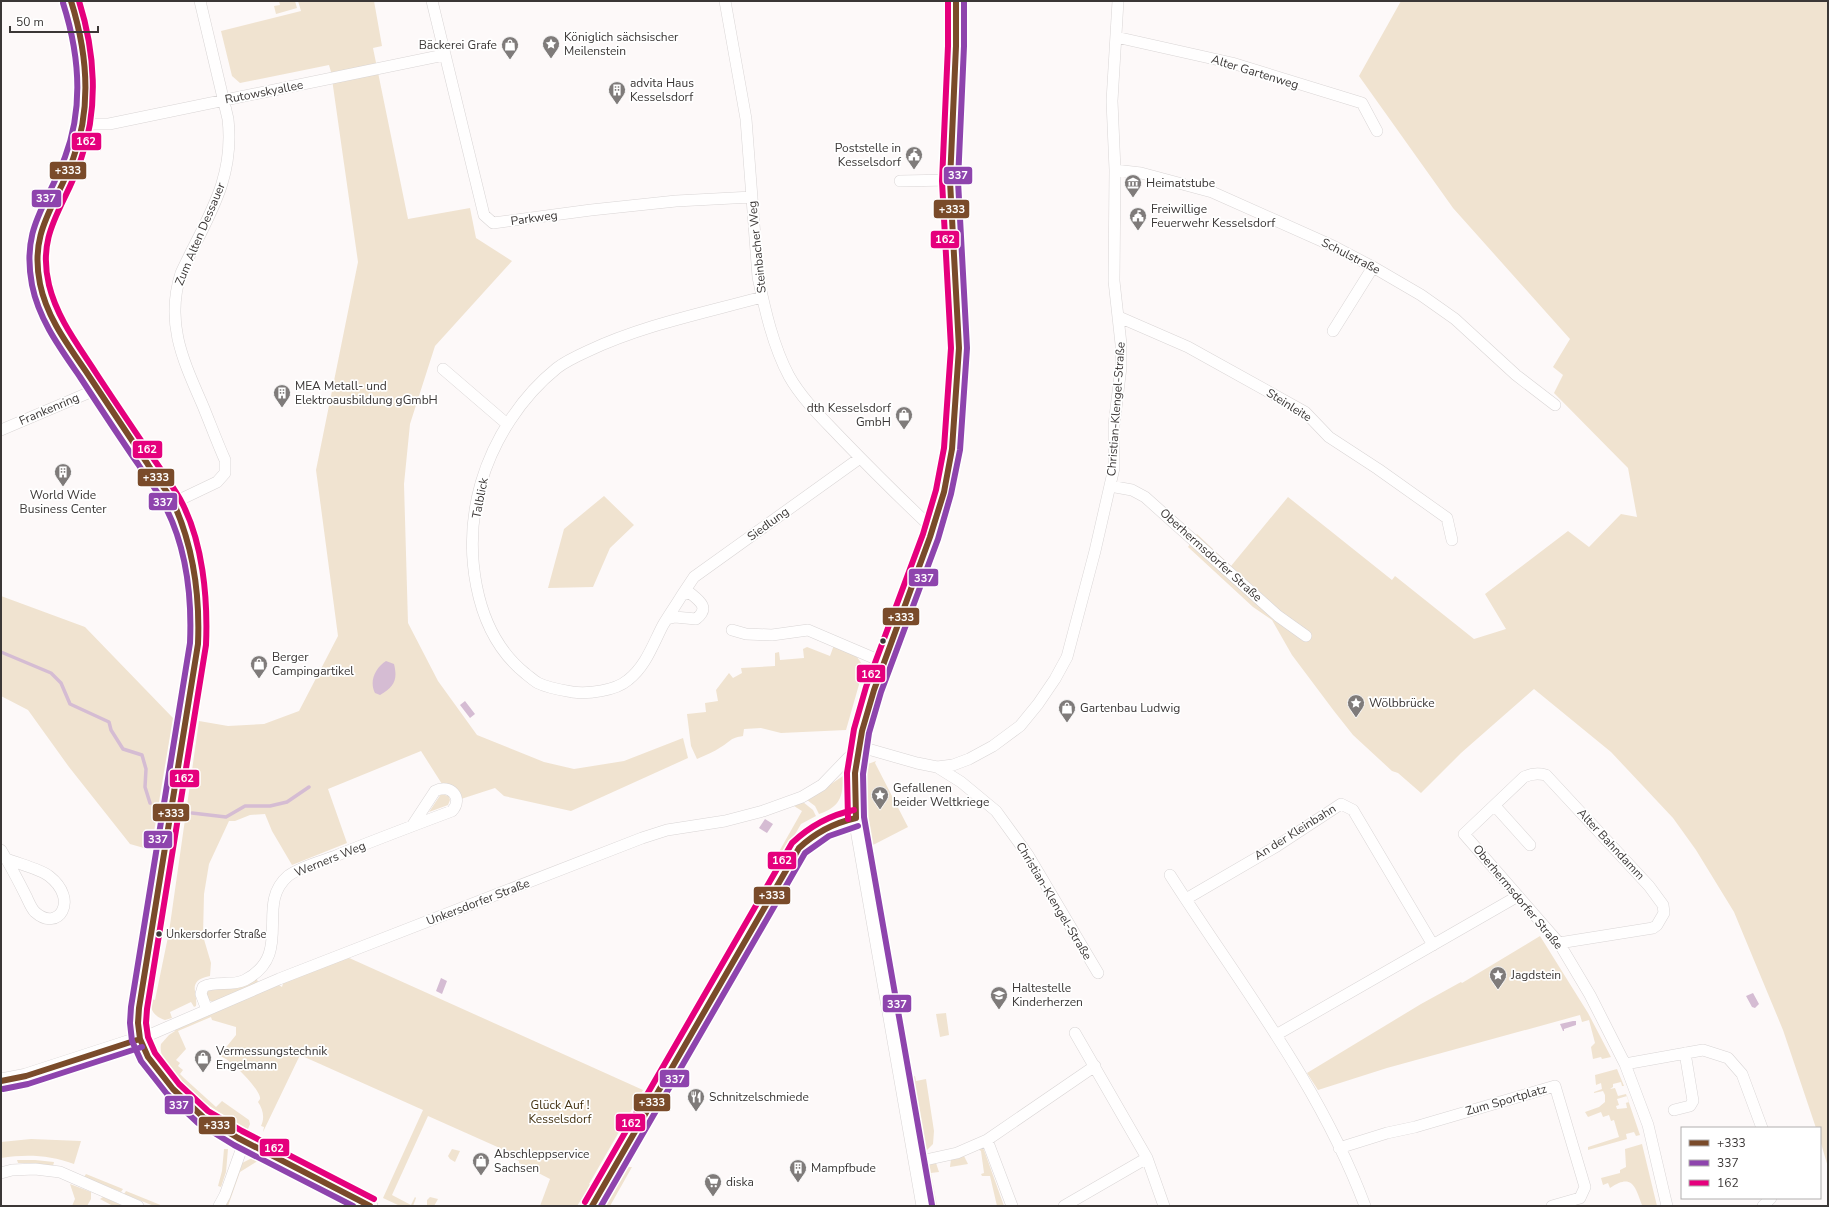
<svg xmlns="http://www.w3.org/2000/svg" width="1829" height="1207" font-family="'Nunito Sans',sans-serif">
<style>
.green{fill:#f0e3d0;fill-rule:evenodd}
.water{fill:#d5bcd3}
.lines{fill:none;stroke-linecap:round;stroke-linejoin:round}
.stream{stroke:#d5bcd3;stroke-width:3.5}
.street-casing{stroke:#d9d5d5;stroke-width:12}
.secondary-casing{stroke:#d9d5d5;stroke-width:16}
.street{stroke:#fffefe;stroke-width:11}
.secondary{stroke:#fffefe;stroke-width:15}
.bus-1-casing{stroke:#fff;stroke-width:9}
.bus-2-casing{stroke:#fff;stroke-width:9}
.bus-3-casing{stroke:#fff;stroke-width:9}
.bus-1{stroke:#7a4b2a;stroke-width:6}
.bus-2{stroke:#8e44ad;stroke-width:6}
.bus-3{stroke:#e5007d;stroke-width:6}
.bus-dot{fill:#3b3736;stroke:#fff;stroke-width:1.5}
.labels{text-anchor:middle;dominant-baseline:central;stroke-width:3.5;stroke-linejoin:round;paint-order:stroke}
.bus-label{font-size:11px;fill:#3b3736;stroke:#fff;text-anchor:start}
.poi-label{font-size:12px;fill:#3b3736;stroke:#fff;text-anchor:start}
.street-label{font-size:12px;fill:#3b3736;stroke:#fff}
.park-label{font-size:12px;fill:#433110;stroke:#fff}
.line-badge{stroke:#fff;stroke-width:1.5}
.badge-label{font-size:11px;text-anchor:middle;font-weight:bold;fill:#fff}
</style>
<rect width="100%" height="100%" fill="#fdf9f9"/>
<path class="green" d="M279,1H295L297,8L276,14L274,6L280,5Z
M298,1H374L382,46L373,48L408,219L470,208L476,238L512,261L435,346L410,424L404,484L408,623L438,681L477,735L544,762L574,769L624,761L683,738L688,758L571,811L504,796L495,788L461,799L456,788L442,784L421,751L328,789L347,843L292,865L272,831L265,814L250,815L235,821H229L209,864L204,894L203,936L211,963L210,976C186,981 198,992 196,1006L194,1007L191,1002L170,1012L172,1018L165,1020C155,1017 149,1010 151,999L155,1000L169,932L199,721L228,726L264,724L299,711L338,636L316,470L358,262L331,72L329,65L240,83L232,76L221,31L301,11Z
M1401,1H1828V1167L1820,1140V1128H1816L1783,1030L1734,912L1696,850L1673,818L1611,752L1534,689L1461,753L1421,793L1398,773L1392,771L1353,735L1334,711L1292,655L1272,620L1253,607L1188,547L1197,534L1231,566L1288,497L1392,580L1395,576L1474,639L1506,629L1485,594L1568,531L1589,547L1621,514L1637,517L1628,468L1554,393L1563,375L1553,367L1570,339L1453,208L1359,76Z
M604,496L634,525L610,548L593,587L548,588L564,529Z
M1,596L85,627L173,718L151,850L130,844L69,767L28,710L1,696Z
M834,645L857,657L864,667L846,730L781,733L761,728L744,729L743,736C730,738 731,741 721,747C714,752 705,755 697,759L691,746L687,714L706,712L705,703L718,701L716,690L729,673L733,678L742,673L741,668L775,666V653L779,652L780,660L804,658L803,649L807,647L830,656Z
M876,761L875,763L908,827L873,845C870,827 859,778 868,764Z
M843,776C843,797 840,807 819,814L815,806L807,800Z
M441,794L449,796L450,800L448,805L429,812Z
M803,802L813,810L816,816L801,824L783,855L776,857L802,811L794,806Z
M1540,936L1588,1013L1611,1057L1602,1059L1601,1057L1593,1059L1591,1047L1595,1043L1589,1020L1582,1022L1580,1015L1387,1068L1318,1090L1307,1073L1421,1004L1461,982L1462,983Z
M347,957L643,1090L589,1184L593,1187L585,1194L577,1206H540L550,1179L519,1163V1161L501,1152L502,1149L428,1116L392,1195L411,1205L415,1197L416,1198L413,1206H400L383,1198L423,1110L300,1055L263,1132L264,1127L261,1126C265,1118 263,1109 258,1102L260,1099C262,1091 228,1056 219,1056L236,1035V1027L212,1020L211,1017L178,1031L186,1049L176,1060L180,1063L178,1066L183,1070L180,1074L184,1078L216,1107L222,1101L249,1120L250,1124L248,1129C225,1118 155,1074 161,1044L169,1035L175,1031V1029L279,985L282,987L284,980Z
M256,977L258,982L217,1002C208,1002 207,999 205,991Z
M946,1013L949,1035L940,1037L936,1014Z
M1617,1069L1624,1086H1622L1621,1082L1613,1084V1087L1610,1089L1615,1088L1618,1096L1626,1094L1640,1135L1636,1136L1634,1132L1626,1134L1627,1139L1588,1150V1147L1619,1137L1614,1120L1611,1121L1609,1115L1603,1117L1601,1112L1588,1117L1585,1112L1599,1107L1605,1102V1095L1603,1091L1594,1093V1092L1602,1089L1601,1083L1596,1085L1595,1075ZM1627,1096L1629,1102L1622,1104L1626,1103L1627,1108L1617,1109L1616,1106L1619,1105L1617,1099Z
M915,1076L916,1081L926,1079L934,1131L933,1144L926,1151L923,1149L911,1078Z
M31,1139L81,1141L74,1164C49,1155 27,1154 1,1158V1142Z
M1642,1144L1657,1206L1642,1205C1635,1186 1632,1173 1610,1188L1608,1183L1603,1185L1601,1178L1620,1173V1170L1626,1167L1625,1149Z
M982,1147L984,1150L1004,1206H997L990,1176H982L981,1174L984,1173L981,1151L976,1148Z
M224,1149H228L226,1172L221,1187L218,1186L222,1171Z
M452,1149L460,1151L455,1162L450,1159L448,1156Z
M964,1156L968,1164L950,1167L951,1159Z
M254,1157H258L344,1201L350,1206H347L337,1198L261,1159L240,1172L228,1206H226L242,1163Z
M17,1160H35L54,1162L53,1166L34,1163H18Z
M933,1163H936L939,1172L931,1173L937,1206H933L926,1167L929,1164Z
M629,1167H632L610,1206H598L618,1171Z
M86,1174L123,1189L121,1192L84,1177Z
M70,1184L91,1192V1199L87,1206H72L75,1199Z
M126,1191L163,1206H154L124,1194Z
M103,1197L124,1206H113L100,1199Z
M430,1197L438,1199L434,1206L427,1205V1200Z"/>
<path class="water" d="M386,661L394,664C398,680 394,687 380,695L375,693C369,682 375,668 386,661Z
M465,701L475,714L470,718L460,705Z
M765,819L773,824L767,833L759,828Z
M441,978L447,981L442,994L436,991Z
M1753,993L1759,1004L1755,1008L1752,1007L1746,996Z
M1573,1021H1576V1025L1564,1029V1031H1563L1560,1024Z"/>
<g class="lines">
<path class="stream" d="M1,652L51,673L61,683L70,704L109,722L111,730L123,749L142,755L146,769L145,787L150,803
M192,813L226,817L245,806H270L287,802L309,787"/>
<g class="street-casing">
<path id="street" d="M71,1C88,50 90,100 76,150C69,174 56,194 46,216C30,251 38,291 54,324L173,503C195,555 201,588 198,644L139,1008L138,1023L140,1039L279,979L642,838L667,830L725,821L763,811L802,797L822,785L848,758L857,752L868,749L917,763L937,767L961,782L996,811L1028,855L1098,973
M432,1L484,215L493,223L591,210L676,201L752,197
M725,1L746,119L758,277C765,310 773,346 789,376C802,399 821,417 840,437C870,468 901,499 933,529
M1116,37L1232,63L1362,103L1377,131
M83,122L93,124H109L444,55
M1115,170L1141,173L1212,192L1333,246L1373,267L1421,295L1455,319L1516,375L1555,405
M900,181L950,180
M1119,317L1188,347L1305,412L1329,437L1378,469L1447,518L1452,540
M1333,331L1373,267
M443,369L507,424
M1,430L88,393L96,387
M1110,486L1132,490L1145,497L1278,616L1306,636
M173,503L217,482L225,473V460C217,442 210,423 203,406C183,360 165,323 181,273C206,219 235,181 228,119L200,1
M682,595L694,577L860,458
M667,619L675,617L696,619C710,608 700,601 690,593L682,595C676,605 669,615 663,625C653,644 646,666 628,680C615,691 588,694 572,692C561,690 548,688 538,683C534,681 530,677 526,674C472,631 463,546 481,483C494,439 521,397 557,368C566,361 577,356 588,351C643,325 704,313 762,297
M732,630L746,634L772,635L808,630L883,662
M937,767L953,765L969,759L993,746L1020,726L1038,704L1055,679L1067,657L1095,551L1114,468V425L1121,367V344L1114,281L1115,170L1112,101L1118,1
M1495,806L1530,845
M856,818C849,756 867,705 889,648C911,589 936,530 949,469C953,451 954,433 955,415C957,393 959,370 959,348C958,292 951,237 950,181C949,121 959,61 956,1
M1,850C10,865 18,880 26,896C28,900 31,908 35,912C58,933 80,900 49,876C40,869 19,864 7,859
M1170,875C1239,983 1320,1085 1365,1206
M1186,899L1277,846L1341,804L1353,810L1433,945
M1559,943L1653,928L1657,925L1664,913L1663,905L1649,886L1546,775C1538,773 1532,773 1524,777L1464,834L1559,943L1590,995L1625,1064L1648,1125L1667,1206
M207,1010L201,994L203,987C216,980 231,987 245,980C295,954 254,905 288,876C300,867 319,862 333,857C372,841 412,826 452,811C464,798 450,783 435,791L412,826
M1075,1033L1147,1158L1164,1206
M1276,1035L1518,896
M1625,1064L1703,1050L1728,1058L1742,1074L1762,1128
M1674,1110L1690,1106L1693,1101L1685,1053
M1339,1148L1387,1133L1415,1127L1555,1086L1585,1187L1580,1198L1552,1206
M916,1162L957,1153L987,1140
M1,1173L12,1170L35,1169L60,1172L138,1206
M219,1206L225,1195L244,1142
M1012,1206L987,1140L1095,1066
M1064,1206L1147,1158
M1763,1206L1771,1198"/>
</g>
<g class="secondary-casing">
<path id="secondary" d="M1,1081L26,1076L140,1039C168,1102 223,1131 281,1161C311,1176 341,1191 370,1206
M592,1206L799,848C815,832 833,822 856,818L924,1206"/>
</g>
<use href="#street" class="street"/>
<use href="#secondary" class="secondary"/>
<g class="bus-1-casing">
<path id="bus-1" d="M71,1C87,52 92,108 73,159C56,206 29,230 40,284C47,318 68,345 87,373C107,403 127,433 147,463C155,477 167,490 174,504C194,549 200,596 198,644L139,1008L138,1023L140,1039L148,1057L173,1089L203,1117L238,1138L370,1206
M856,818L855,773L862,731L874,690L930,537L944,492L952,449L959,348L950,181L956,46V1
M1,1081L26,1076L140,1039
M592,1206L799,848C816,832 834,823 856,818"/>
</g>
<g class="bus-2-casing">
<path id="bus-2" d="M63,3C79,53 84,107 65,157C47,206 21,227 32,285C39,320 60,348 80,377C99,406 118,435 138,464C147,478 159,492 166,508C187,550 192,597 190,643L131,1007L130,1023L132,1041L141,1061L167,1094L198,1123L234,1145L353,1206
M3,1089L28,1084L142,1047
M932,1205L864,817L863,774L869,733L881,692L938,539L951,494L960,450L967,348L958,181L964,46V1
M601,1206L805,853L829,836L858,826"/>
</g>
<g class="bus-3-casing">
<path id="bus-3" d="M79,1C95,52 99,108 81,159C66,206 36,231 49,285C57,318 78,345 96,373C115,402 134,430 153,458C162,471 172,485 180,499C203,541 208,598 206,645L147,1009L146,1023L148,1037L155,1053L179,1084L208,1111L242,1131L374,1199
M848,819L847,773L854,729L866,687L923,534L936,490L944,448L951,348L942,181L948,46V1
M585,1202L792,843C810,826 830,815 854,810"/>
</g>
<use href="#bus-1" class="bus-1"/>
<use href="#bus-2" class="bus-2"/>
<use href="#bus-3" class="bus-3"/>
</g>
<defs>
<g id="sight-pin" transform="scale(0.9)"><path d="M0 17L-7.5 6A9.5 9.5 0 1 1 7.5 6Z" fill="#7f7b7a" stroke="#fff"/><path d="M0-6L1.8-2.2L6-1.7L2.9 1.2L3.7 5.4L0 3.3L-3.7 5.4L-2.9 1.2L-6-1.7L-1.8-2.2Z" fill="#fff"/></g>
<g id="shop-pin" transform="scale(0.9)"><path d="M0 17L-7.5 6A9.5 9.5 0 1 1 7.5 6Z" fill="#7f7b7a" stroke="#fff"/><path d="M-5-2.5h2.3a2.7 3.5 0 0 1 5.4 0H5L5.5 6h-11ZM-1.5-2.5h3a1.5 2.3 0 0 0-3 0Z" fill="#fff"/></g>
<g id="building-pin" transform="scale(0.9)"><path d="M0 17L-7.5 6A9.5 9.5 0 1 1 7.5 6Z" fill="#7f7b7a" stroke="#fff"/><path d="M-4-6H4V6H1V3H-1V6H-4ZM-2.5-4.3h1.7v1.8h-1.7ZM.8-4.3h1.7v1.8H.8ZM-2.5-1h1.7V.8h-1.7ZM.8-1h1.7V.8H.8Z" fill="#fff"/></g>
<g id="civic-pin" transform="scale(0.9)"><path d="M0 17L-7.5 6A9.5 9.5 0 1 1 7.5 6Z" fill="#7f7b7a" stroke="#fff"/><path d="M-.6-6.5H3V-4.5H.6V-3L4-1V1h2V6H-6V1h2V-1L-.6-3ZM-1.2 2.5V6h2.4V2.5Z" fill="#fff"/></g>
<g id="museum-pin" transform="scale(0.9)"><path d="M0 17L-7.5 6A9.5 9.5 0 1 1 7.5 6Z" fill="#7f7b7a" stroke="#fff"/><path d="M0-6L6-3V-2H-6V-3ZM-5-1h2V3h-2ZM-1-1h2V3h-2ZM3-1h2V3H3ZM-6 4H6V6H-6Z" fill="#fff"/></g>
<g id="school-pin" transform="scale(0.9)"><path d="M0 17L-7.5 6A9.5 9.5 0 1 1 7.5 6Z" fill="#7f7b7a" stroke="#fff"/><path d="M0-5L7-2L0 1L-7-2ZM-4 1L0 2.5L4 1V4Q0 6-4 4Z" fill="#fff"/></g>
<g id="restaurant-pin" transform="scale(0.9)"><path d="M0 17L-7.5 6A9.5 9.5 0 1 1 7.5 6Z" fill="#7f7b7a" stroke="#fff"/><path d="M-5-6h1v4h1v-4h1v4h1v-4h1v5L-1.5 .5V6h-2V.5L-5-1ZM5-6V6H3V1.5H1.5Q1.5-4 5-6Z" fill="#fff"/></g>
<g id="supermarket-pin" transform="scale(0.9)"><path d="M0 17L-7.5 6A9.5 9.5 0 1 1 7.5 6Z" fill="#7f7b7a" stroke="#fff"/><path d="M-6-5.5h2.5l.6 2H6L4.5 2H-2.5L-4.4-4H-6ZM-1.5 3.2a1.3 1.3 0 1 0 .1 0ZM3 3.2a1.3 1.3 0 1 0 .1 0Z" fill="#fff"/></g>
</defs>
<g fill-rule="evenodd">
<use href="#sight-pin" x="551" y="44"/>
<use href="#shop-pin" x="510" y="45"/>
<use href="#building-pin" x="617" y="90"/>
<use href="#civic-pin" x="914" y="155"/>
<use href="#museum-pin" x="1133" y="183"/>
<use href="#civic-pin" x="1138" y="216"/>
<use href="#building-pin" x="282" y="393"/>
<use href="#shop-pin" x="904" y="415"/>
<use href="#building-pin" x="63" y="472"/>
<use href="#shop-pin" x="259" y="664"/>
<use href="#sight-pin" x="1356" y="703"/>
<use href="#shop-pin" x="1067" y="708"/>
<use href="#sight-pin" x="880" y="795"/>
<use href="#sight-pin" x="1498" y="975"/>
<use href="#school-pin" x="999" y="995"/>
<use href="#shop-pin" x="203" y="1058"/>
<use href="#restaurant-pin" x="696" y="1097"/>
<use href="#shop-pin" x="481" y="1161"/>
<use href="#building-pin" x="798" y="1168"/>
<use href="#supermarket-pin" x="713" y="1182"/>
</g>
<g class="bus-dot">
<circle cx="883" cy="641" r="3.5"/>
<circle cx="159" cy="934" r="3.5"/>
</g>
<g class="labels">
<g class="bus-label">
<text x="166" y="934">Unkersdorfer Straße</text>
</g>
<g class="poi-label">
<text x="564" y="37">Königlich sächsischer<tspan x="564" dy="14">Meilenstein</tspan></text>
<text x="497" y="45" text-anchor="end">Bäckerei Grafe</text>
<text x="630" y="83">advita Haus<tspan x="630" dy="14">Kesselsdorf</tspan></text>
<text x="901" y="148" text-anchor="end">Poststelle in<tspan x="901" dy="14">Kesselsdorf</tspan></text>
<text x="1146" y="183">Heimatstube</text>
<text x="1151" y="209">Freiwillige<tspan x="1151" dy="14">Feuerwehr Kesselsdorf</tspan></text>
<text x="295" y="386">MEA Metall- und<tspan x="295" dy="14">Elektroausbildung gGmbH</tspan></text>
<text x="891" y="408" text-anchor="end">dth Kesselsdorf<tspan x="891" dy="14">GmbH</tspan></text>
<text x="63" y="495" text-anchor="middle">World Wide<tspan x="63" dy="14">Business Center</tspan></text>
<text x="272" y="657">Berger<tspan x="272" dy="14">Campingartikel</tspan></text>
<text x="1369" y="703">Wölbbrücke</text>
<text x="1080" y="708">Gartenbau Ludwig</text>
<text x="893" y="788">Gefallenen<tspan x="893" dy="14">beider Weltkriege</tspan></text>
<text x="1511" y="975">Jagdstein</text>
<text x="1012" y="988">Haltestelle<tspan x="1012" dy="14">Kinderherzen</tspan></text>
<text x="216" y="1051">Vermessungstechnik<tspan x="216" dy="14">Engelmann</tspan></text>
<text x="709" y="1097">Schnitzelschmiede</text>
<text x="494" y="1154">Abschleppservice<tspan x="494" dy="14">Sachsen</tspan></text>
<text x="811" y="1168">Mampfbude</text>
<text x="726" y="1182">diska</text>
</g>
<g class="street-label">
<text transform="translate(1255 72) rotate(17)">Alter Gartenweg</text>
<text transform="translate(264 92) rotate(-11)">Rutowskyallee</text>
<text transform="translate(534 218) rotate(-8)">Parkweg</text>
<text transform="translate(200 234) rotate(-67)">Zum Alten Dessauer</text>
<text transform="translate(757 247) rotate(-96)">Steinbacher Weg</text>
<text transform="translate(1351 256) rotate(27)">Schulstraße</text>
<text transform="translate(1289 405) rotate(32)">Steinleite</text>
<text transform="translate(49 409) rotate(-23)">Frankenring</text>
<text transform="translate(1116 409) rotate(-86)">Christian-Klengel-Straße</text>
<text transform="translate(480 498) rotate(-79)">Talblick</text>
<text transform="translate(768 524) rotate(-36)">Siedlung</text>
<text transform="translate(1211 555) rotate(42)">Oberhermsdorfer Straße</text>
<text transform="translate(1295 832) rotate(-32)">An der Kleinbahn</text>
<text transform="translate(1611 844) rotate(47)">Alter Bahndamm</text>
<text transform="translate(330 859) rotate(-22)">Werners Weg</text>
<text transform="translate(1518 897) rotate(50)">Oberhermsdorfer Straße</text>
<text transform="translate(1054 901) rotate(59)">Christian-Klengel-Straße</text>
<text transform="translate(478 902) rotate(-21)">Unkersdorfer Straße</text>
<text transform="translate(1506 1100) rotate(-16)">Zum Sportplatz</text>
</g>
<g class="park-label">
<text x="560" y="1105">Glück Auf !<tspan x="560" dy="14">Kesselsdorf</tspan></text>
</g>
</g>
<g class="line-badge">
<rect x="71" y="132" width="31" height="19" rx="4" fill="#e5007d"/>
<rect x="49" y="161" width="38" height="19" rx="4" fill="#7a4b2a"/>
<rect x="943" y="166" width="30" height="19" rx="4" fill="#8e44ad"/>
<rect x="31" y="189" width="31" height="19" rx="4" fill="#8e44ad"/>
<rect x="933" y="199" width="37" height="20" rx="4" fill="#7a4b2a"/>
<rect x="930" y="230" width="30" height="19" rx="4" fill="#e5007d"/>
<rect x="132" y="440" width="31" height="19" rx="4" fill="#e5007d"/>
<rect x="137" y="468" width="38" height="19" rx="4" fill="#7a4b2a"/>
<rect x="148" y="492" width="30" height="19" rx="4" fill="#8e44ad"/>
<rect x="908" y="568" width="31" height="19" rx="4" fill="#8e44ad"/>
<rect x="882" y="607" width="38" height="19" rx="4" fill="#7a4b2a"/>
<rect x="856" y="664" width="30" height="19" rx="4" fill="#e5007d"/>
<rect x="169" y="769" width="31" height="19" rx="4" fill="#e5007d"/>
<rect x="152" y="803" width="38" height="19" rx="4" fill="#7a4b2a"/>
<rect x="143" y="830" width="30" height="19" rx="4" fill="#8e44ad"/>
<rect x="767" y="851" width="30" height="19" rx="4" fill="#e5007d"/>
<rect x="753" y="886" width="38" height="19" rx="4" fill="#7a4b2a"/>
<rect x="882" y="994" width="30" height="19" rx="4" fill="#8e44ad"/>
<rect x="659" y="1069" width="31" height="19" rx="4" fill="#8e44ad"/>
<rect x="633" y="1093" width="38" height="19" rx="4" fill="#7a4b2a"/>
<rect x="164" y="1095" width="30" height="20" rx="4" fill="#8e44ad"/>
<rect x="615" y="1113" width="31" height="19" rx="4" fill="#e5007d"/>
<rect x="198" y="1116" width="38" height="19" rx="4" fill="#7a4b2a"/>
<rect x="259" y="1138" width="31" height="19" rx="4" fill="#e5007d"/>
</g>
<g class="badge-label">
<text x="86" y="145">162</text>
<text x="68" y="174">+333</text>
<text x="958" y="179">337</text>
<text x="46" y="202">337</text>
<text x="952" y="213">+333</text>
<text x="945" y="243">162</text>
<text x="147" y="453">162</text>
<text x="156" y="481">+333</text>
<text x="163" y="506">337</text>
<text x="924" y="582">337</text>
<text x="901" y="621">+333</text>
<text x="871" y="678">162</text>
<text x="184" y="782">162</text>
<text x="171" y="817">+333</text>
<text x="158" y="843">337</text>
<text x="782" y="864">162</text>
<text x="772" y="899">+333</text>
<text x="897" y="1008">337</text>
<text x="675" y="1083">337</text>
<text x="652" y="1106">+333</text>
<text x="179" y="1109">337</text>
<text x="631" y="1127">162</text>
<text x="217" y="1129">+333</text>
<text x="274" y="1152">162</text>
</g>
<rect width="1829" height="1207" fill="none" stroke="#3b3736" stroke-width="4"/>
<rect x="1681" y="1127" width="140" height="72" fill="#ffffff" stroke="#b1afaf"/>
<rect x="1689" y="1140" width="20" height="6" fill="#7a4b2a" stroke="#b1afaf"/>
<text x="1717" y="1147" font-size="12" fill="#3b3736">+333</text>
<rect x="1689" y="1160" width="20" height="6" fill="#8e44ad" stroke="#b1afaf"/>
<text x="1717" y="1167" font-size="12" fill="#3b3736">337</text>
<rect x="1689" y="1180" width="20" height="6" fill="#e5007d" stroke="#b1afaf"/>
<text x="1717" y="1187" font-size="12" fill="#3b3736">162</text>
<path d="M10 26v6h88v-6" fill="none" stroke="#3b3736" stroke-width="2"/>
<text x="16" y="26" font-size="12" fill="#3b3736" stroke="#ffffff" stroke-width="3" paint-order="stroke">50 m</text>
</svg>
